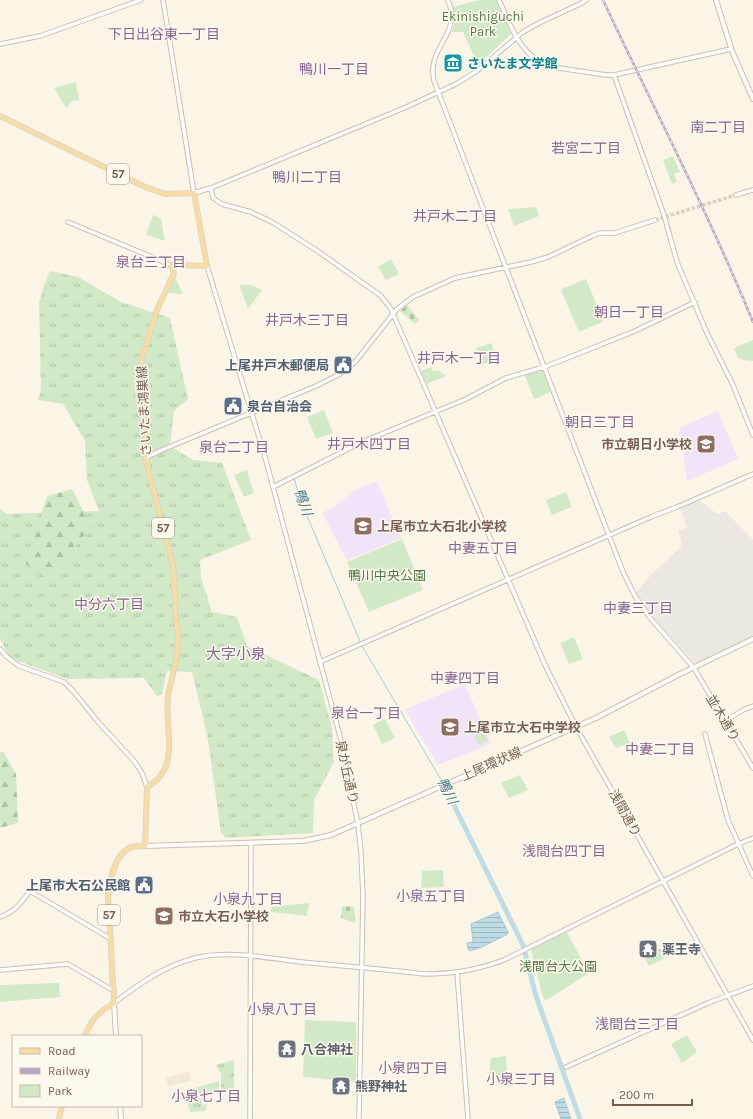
<svg xmlns="http://www.w3.org/2000/svg" width="753" height="1119" font-family="Karla,'Noto Sans JP',sans-serif">
<style>
.residential{fill:#f3e8d7}
.industrial{fill:#ece7e1}
.education{fill:#f2e4f8}
.grass{fill:url(#grass-tufts)}
.forest{fill:url(#forest-firs)}
.cemetery{fill:url(#cemetery-stones)}
.green{fill:#d2e9c7}
.water{fill:url(#water-rules);stroke:#a4cbd6}
.lines{fill:none;stroke-linecap:round;stroke-linejoin:round}
.stream{stroke:#a4cbd6;stroke-width:1}
.river{stroke:#bddce5;stroke-width:5}
.tertiary-tunnel{stroke:#dacfc1;stroke-width:3.5;stroke-dasharray:3.5 2;stroke-linecap:butt}
.tertiary-casing{stroke:#cdbeae;stroke-width:5.5}
.secondary-casing{stroke:#d0beac;stroke-width:6}
.primary-casing{stroke:#d8d2cd;stroke-width:6}
.tertiary{stroke:#fff;stroke-width:3.5}
.secondary{stroke:#fff;stroke-width:4}
.primary{stroke:#f7dda4;stroke-width:4.5}
.rail-casing{stroke:#b9a6c5;stroke-width:2.5}
.rail{stroke:#fef9ee;stroke-width:1;stroke-dasharray:3;stroke-linecap:butt}
.labels{text-anchor:middle;dominant-baseline:central;stroke-width:3;stroke-linejoin:round;paint-order:stroke}
.shield{fill:#fef9ee;stroke:#9e8c7d;stroke-width:1}
.shield-label{font-size:12px;font-weight:bold;fill:#755e4d}
.park-label{font-size:13px;fill:#527945;stroke:#fef9ee}
.culture-label{font-size:13px;font-weight:bold;fill:#0d838f;stroke:#fef9ee;text-anchor:start}
.service-label{font-size:13px;font-weight:bold;fill:#4e5e75;stroke:#fef9ee;text-anchor:end}
.street-label{font-size:13px;fill:#755e4d;stroke:#fef9ee}
.education-label{font-size:13px;font-weight:bold;fill:#785e54;stroke:#fef9ee;text-anchor:start}
.worship-label{font-size:13px;font-weight:bold;fill:#5b616d;stroke:#fef9ee;text-anchor:start}
.neighbourhood-label{font-size:14px;fill:#856590;stroke:#fef9ee}
.water-label{font-size:14px;font-style:italic;fill:#477886;stroke:#fef9ee}
.quarter-label{font-size:15px;fill:#856590;stroke:#fef9ee}
</style>
<defs>
<pattern id="grass-tufts" width="24" height="20" patternUnits="userSpaceOnUse"><rect width="24" height="20" fill="#d2e9c7"/><path d="M3 7l-1-3M5 7V3M7 7l1-3M15 17l-1-3M17 17v-4M19 17l1-3" fill="none" stroke="#afc0a4"/></pattern>
<pattern id="forest-firs" width="22" height="20" patternUnits="userSpaceOnUse"><rect width="22" height="20" fill="#d2e9c7"/><path d="M5 1l3.5 6h-7zM16 11l3.5 6h-7z" fill="#afc0a4"/></pattern>
<pattern id="cemetery-stones" width="16" height="16" patternUnits="userSpaceOnUse"><rect width="16" height="16" fill="#d2e9c7"/><path d="M2 7V4a2 2 0 0 1 4 0v3zM10 15v-3a2 2 0 0 1 4 0v3z" fill="#afc0a4"/></pattern>
<pattern id="water-rules" width="6" height="5" patternUnits="userSpaceOnUse"><rect width="6" height="5" fill="#bddce5"/><path d="M0 2.5h6" fill="none" stroke="#9eb6bc"/></pattern>
</defs>
<rect width="100%" height="100%" fill="#fbf5e8"/>
<path class="residential" d="M189,1072L191,1081L168,1086L166,1078Z"/>
<path class="industrial" d="M699,500L717,514L725,511L753,540V636L697,663L694,662L665,630L647,609L637,593V591L651,575L681,547V540L678,531L687,527L680,508Z"/>
<path class="education" d="M718,411L738,459L687,481L679,428Z
M377,481L401,538L348,560L346,559L323,514L324,512L336,506L355,490Z
M465,684L491,744L438,765L405,711L406,709Z"/>
<path class="grass" d="M50,271L78,277L121,302L170,318L188,399L174,411L170,446L193,460L222,463L251,540L200,560L201,578L212,612L237,617L247,646L319,680L332,728L334,762L314,800L313,833L225,838L221,832L207,734L192,672L167,671L162,694L157,696L144,678L67,679L10,658L0,639V509L7,514L99,511L87,480L85,441L63,404L38,400L41,389L39,303L44,285Z
M234,1060V1091H221V1074L216,1065Z
M219,1081L218,1091L188,1097V1090Z
M201,1098L202,1105L207,1104L206,1111L190,1112L187,1100Z"/>
<path class="forest" d="M72,489L91,526L50,580L25,563L47,496Z
M3,751L16,774L18,823L0,828V753Z"/>
<path class="cemetery" d="M407,305L419,320L415,324L400,311Z
M342,906L354,907L355,923L341,918Z
M659,948L665,958L649,966L643,955L656,949L657,951L659,950Z"/>
<path class="green" d="M479,0H496L511,34L478,65L463,32H452L455,22L453,7Z
M76,82L79,100L72,101L66,108L54,88Z
M673,156L680,172L674,174L677,182L672,184L663,160Z
M536,207L539,216L514,226L508,209Z
M153,215L161,218L165,241L146,235Z
M391,259L399,274L386,280L378,267Z
M174,275L183,294L165,293Z
M586,279L603,320L602,322L579,332L561,290L562,289Z
M239,285H251L262,290L248,309Z
M753,340V361L743,360L738,358L734,349L736,347Z
M491,343L497,359L482,365L476,348Z
M431,367L433,371L438,370L446,376L427,384L421,371Z
M540,371L543,372L550,391V392L535,399H534L525,376L526,374Z
M324,410L333,433L316,439L307,417Z
M247,470L254,493L244,497L234,475Z
M566,492L572,507L552,515L546,500Z
M402,539L423,590L369,612L347,562Z
M574,637L583,659L569,664L560,643Z
M384,719H385L395,738L382,744L373,725Z
M624,730L630,743L616,748L609,737Z
M483,732L488,741L479,745L474,736Z
M520,775L528,790L509,798L501,783Z
M443,870L444,887L421,888L422,871Z
M309,903L307,916L271,912V907Z
M566,931L589,973L545,1001L541,991L531,949Z
M59,983L60,997L0,1002V985Z
M305,1020L356,1022V1082L303,1077Z
M687,1035L697,1052L682,1063L671,1044Z
M506,1056L507,1078H489L491,1058Z"/>
<path class="water" d="M498,912L508,932V934L482,947L470,951L468,949L467,943L473,942L471,924Z
M564,1098L571,1119H561L555,1102Z"/>
<g class="lines">
<path class="stream" d="M294,478L300,499L362,646L443,783
M445,786L449,795"/>
<path class="river" d="M449,795L523,945L536,996L580,1119"/>
<path class="tertiary-tunnel" d="M655,220L736,195"/>
<g class="tertiary-casing">
<path id="tertiary" d="M163,0L194,193L211,188L404,108L456,84L477,71L523,32L539,23L582,3L586,0
M448,0C463,35 426,46 434,81L623,572L635,596L651,619L694,668L753,768
M499,0C511,27 521,58 552,67L606,75H614L731,49
M0,44L40,36L141,0
M614,75L664,215L677,262L706,331L733,385L753,435
M211,188L213,198L222,204L251,212L272,222L316,250L370,288L381,296L391,309L546,667L576,727L753,1040
M736,195L753,190
M68,222L171,265
M207,266L265,457L340,736L358,824L361,853L363,896L359,1119
M146,460L149,456L162,450L316,386L340,374L355,362L397,309L413,297L455,278L531,262L548,257L592,236L600,233H615L655,220
M273,487L362,442L466,399L506,378L544,367L565,359L635,331L695,302
M0,649L7,657L19,666L64,682L74,692L99,723L135,762L142,773L147,787
M320,662L653,516L677,507L753,474
M725,721L743,710L753,706
M705,734L728,820L753,876
M0,917C16,911 20,904 30,891L111,939
M0,970L68,964L114,991
M457,972L468,1119
M114,1003C139,984 164,966 195,958C229,950 267,958 301,962C342,966 383,969 424,974C453,974 479,970 506,959L736,845L753,838
M566,1067L708,1003L753,986
M250,1119L251,843"/>
</g>
<g class="secondary-casing">
<path id="secondary" d="M716,0L732,51L753,99
M145,846L303,841L331,835L596,718L678,675L753,639
M114,1003L116,1036
M120,1106L121,1119"/>
</g>
<g class="primary-casing">
<path id="primary" d="M0,116L145,187L165,194L194,193L207,266L171,265L174,273L157,310L151,329L142,357L140,376V390L146,419L145,457L173,566C175,583 175,599 176,616C176,625 179,634 178,643C177,652 177,662 174,670C172,679 169,688 168,697C164,729 182,768 147,787L145,846C139,846 133,846 129,848C114,856 110,880 108,895L114,1003C98,1013 92,1018 85,1036
M59,1119L62,1106"/>
</g>
<use href="#tertiary" class="tertiary"/>
<use href="#secondary" class="secondary"/>
<use href="#primary" class="primary"/>
<g class="rail-casing">
<path id="rail" d="M603,0C653,107 708,212 753,322"/>
</g>
<use href="#rail" class="rail"/>
</g>
<defs>
<g id="museum-square" transform="scale(1)"><rect x="-9" y="-9" width="18" height="18" rx="4" fill="#0f9aa8" stroke="#fef9ee"/><path d="M0-6L6-3V-2H-6V-3ZM-5-1h2V3h-2ZM-1-1h2V3h-2ZM3-1h2V3H3ZM-6 4H6V6H-6Z" fill="#fff"/></g>
<g id="civic-square" transform="scale(1)"><rect x="-9" y="-9" width="18" height="18" rx="4" fill="#5c6f8a" stroke="#fef9ee"/><path d="M-.6-6.5H3V-4.5H.6V-3L4-1V1h2V6H-6V1h2V-1L-.6-3ZM-1.2 2.5V6h2.4V2.5Z" fill="#fff"/></g>
<g id="school-square" transform="scale(1)"><rect x="-9" y="-9" width="18" height="18" rx="4" fill="#8d6e63" stroke="#fef9ee"/><path d="M0-5L7-2L0 1L-7-2ZM-4 1L0 2.5L4 1V4Q0 6-4 4Z" fill="#fff"/></g>
<g id="temple-square" transform="scale(1)"><rect x="-9" y="-9" width="18" height="18" rx="4" fill="#6b7280" stroke="#fef9ee"/><path d="M0-6L5-2H3V0L6.5 2.5H4V6H1.5V3h-3V6H-4V2.5H-6.5L-3 0V-2H-5Z" fill="#fff"/></g>
</defs>
<g fill-rule="evenodd">
<use href="#museum-square" x="453" y="63"/>
<use href="#civic-square" x="343" y="365"/>
<use href="#civic-square" x="233" y="406"/>
<use href="#school-square" x="706" y="444"/>
<use href="#school-square" x="363" y="526"/>
<use href="#school-square" x="450" y="727"/>
<use href="#civic-square" x="144" y="885"/>
<use href="#school-square" x="164" y="916"/>
<use href="#temple-square" x="648" y="949"/>
<use href="#temple-square" x="287" y="1049"/>
<use href="#temple-square" x="341" y="1086"/>
</g>
<g class="labels">
<g class="shield">
<rect x="107" y="164" width="22" height="20" rx="3"/>
<rect x="152" y="518" width="22" height="20" rx="3"/>
<rect x="98" y="905" width="22" height="20" rx="3"/>
</g>
<g class="shield-label">
<text x="118" y="174">57</text>
<text x="163" y="528">57</text>
<text x="109" y="915">57</text>
</g>
<g class="park-label">
<text x="483" y="16">Ekinishiguchi<tspan x="483" dy="15">Park</tspan></text>
<text x="387" y="575">鴨川中央公園</text>
<text x="558" y="966">浅間台大公園</text>
</g>
<g class="culture-label">
<text x="467" y="63">さいたま文学館</text>
</g>
<g class="service-label">
<text x="329" y="365">上尾井戸木郵便局</text>
<text x="247" y="406" text-anchor="start">泉台自治会</text>
<text x="130" y="885">上尾市大石公民館</text>
</g>
<g class="street-label">
<text transform="translate(144 411) rotate(-93)">さいたま鴻巣線</text>
<text transform="translate(723 718) rotate(59)">並木通り</text>
<text transform="translate(491 764) rotate(-24)">上尾環状線</text>
<text transform="translate(347 772) rotate(78)">泉が丘通り</text>
<text transform="translate(625 813) rotate(61)">浅間通り</text>
</g>
<g class="education-label">
<text x="692" y="444" text-anchor="end">市立朝日小学校</text>
<text x="377" y="526">上尾市立大石北小学校</text>
<text x="464" y="727">上尾市立大石中学校</text>
<text x="178" y="916">市立大石小学校</text>
</g>
<g class="worship-label">
<text x="662" y="949">薬王寺</text>
<text x="301" y="1049">八合神社</text>
<text x="355" y="1086">熊野神社</text>
</g>
<g class="neighbourhood-label">
<text x="164" y="34">下日出谷東一丁目</text>
<text x="334" y="69">鴨川一丁目</text>
<text x="718" y="127">南二丁目</text>
<text x="586" y="148">若宮二丁目</text>
<text x="307" y="177">鴨川二丁目</text>
<text x="455" y="216">井戸木二丁目</text>
<text x="151" y="262">泉台三丁目</text>
<text x="629" y="312">朝日一丁目</text>
<text x="307" y="320">井戸木三丁目</text>
<text x="459" y="358">井戸木一丁目</text>
<text x="600" y="422">朝日三丁目</text>
<text x="369" y="444">井戸木四丁目</text>
<text x="234" y="447">泉台二丁目</text>
<text x="483" y="548">中妻五丁目</text>
<text x="109" y="604">中分六丁目</text>
<text x="638" y="608">中妻三丁目</text>
<text x="465" y="678">中妻四丁目</text>
<text x="366" y="713">泉台一丁目</text>
<text x="660" y="749">中妻二丁目</text>
<text x="564" y="851">浅間台四丁目</text>
<text x="431" y="896">小泉五丁目</text>
<text x="248" y="899">小泉九丁目</text>
<text x="282" y="1009">小泉八丁目</text>
<text x="637" y="1024">浅間台三丁目</text>
<text x="413" y="1068">小泉四丁目</text>
<text x="521" y="1079">小泉三丁目</text>
<text x="206" y="1096">小泉七丁目</text>
</g>
<g class="water-label">
<text transform="translate(303 502) rotate(70)">鴨川</text>
<text transform="translate(447 791) rotate(63)">鴨川</text>
</g>
<g class="quarter-label">
<text x="236" y="654">大字小泉</text>
</g>
</g>
<rect x="12" y="1035" width="130" height="72" fill="#fef9ee" stroke="#c7bbae"/>
<rect x="20" y="1048" width="20" height="6" fill="#f7dda4" stroke="#c7bbae"/>
<text x="48" y="1055" font-size="12" fill="#755e4d">Road</text>
<rect x="20" y="1068" width="20" height="6" fill="#b9a6c5" stroke="#c7bbae"/>
<text x="48" y="1075" font-size="12" fill="#755e4d">Railway</text>
<rect x="20" y="1085" width="20" height="12" fill="#d2e9c7" stroke="#c7bbae"/>
<text x="48" y="1095" font-size="12" fill="#755e4d">Park</text>
<path d="M613 1099v6h79v-6" fill="none" stroke="#755e4d" stroke-width="2"/>
<text x="619" y="1099" font-size="12" fill="#755e4d" stroke="#fef9ee" stroke-width="3" paint-order="stroke">200 m</text>
</svg>
